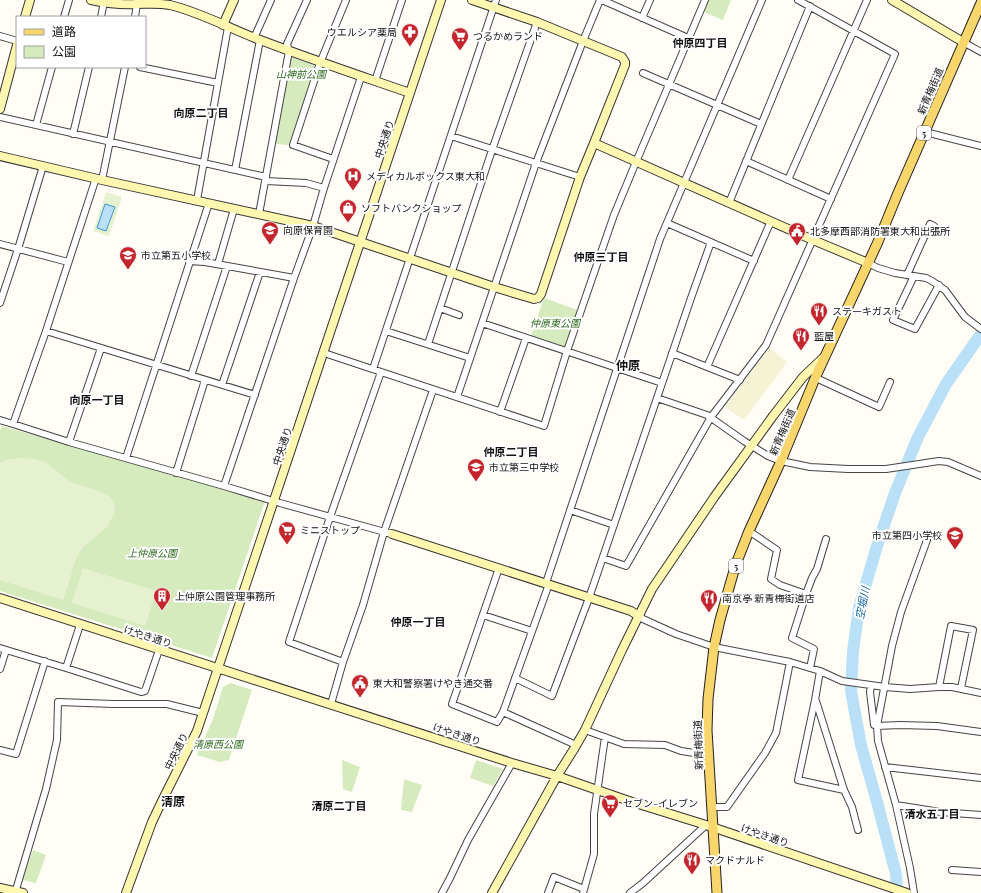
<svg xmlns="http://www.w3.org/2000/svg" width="981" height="893" font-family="'Playfair Display','Noto Sans JP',serif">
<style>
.farmland{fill:#f6f3d4}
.green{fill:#d5ebbd}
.pitch{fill:#e6f2cf}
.water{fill:#b9e0f7;stroke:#3f96cf}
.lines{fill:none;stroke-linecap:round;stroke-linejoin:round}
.river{stroke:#b9e0f7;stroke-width:12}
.street-casing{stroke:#444;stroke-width:8}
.secondary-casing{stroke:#333;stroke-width:10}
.primary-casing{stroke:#222;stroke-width:11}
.street{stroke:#fff;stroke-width:6}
.secondary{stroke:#fff6b0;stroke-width:8}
.primary{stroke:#f9d66b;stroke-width:9}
.labels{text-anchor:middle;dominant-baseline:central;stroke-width:4;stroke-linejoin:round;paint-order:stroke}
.shield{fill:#fff;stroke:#585858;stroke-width:1}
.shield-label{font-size:9px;font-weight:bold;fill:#111}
.poi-label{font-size:10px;fill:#111;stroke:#fff;text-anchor:start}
.park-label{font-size:10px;font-style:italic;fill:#2f6b1f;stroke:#fff}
.street-label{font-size:10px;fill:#111;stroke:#fff}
.neighbourhood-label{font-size:11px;font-weight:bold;fill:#111;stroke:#fff}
.water-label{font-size:11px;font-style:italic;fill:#1768a6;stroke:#fff}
.quarter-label{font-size:12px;font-weight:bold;fill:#111;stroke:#fff}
</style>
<rect width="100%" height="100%" fill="#fffdf5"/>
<path class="farmland" d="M769,348L787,362L744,420L725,407Z"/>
<path class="green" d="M707,0H731L723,20L702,11Z
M293,57L313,65L316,69L290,145L275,144L291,59Z
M544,298L578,310L567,344L563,347L531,336Z
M2,426L265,501L212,658L0,591V431Z
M231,683L252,690L229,760L220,762L197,755L213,719L223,687Z
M342,760L360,767L352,792L343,789Z
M476,760L503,769L493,786L470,778Z
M404,779L422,785L412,812L401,810Z
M33,850L46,855L36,883L22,880Z"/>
<path class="pitch" d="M106,192L122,197L109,236L93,231Z
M21,458L34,459L45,462L71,482L99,491L110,497L114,503L115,513L107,527L83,547L77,556L63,600L0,580V463L5,460Z
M83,568L156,591L145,626L72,603Z"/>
<path class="water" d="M105,204L115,207L106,231L97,228Z"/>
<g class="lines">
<path class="river" d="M897,893L896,874L877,802L861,745L851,691L853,651L859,608L867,580L877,546L895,493L918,437L946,384L981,334"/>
<g class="street-casing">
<path id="street" d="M602,0L688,38
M64,17L69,0
M101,17L104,2
M135,17L137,4
M642,18L650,0
M0,36L17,41
M254,38L271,0
M963,42L981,52
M140,67L218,83
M643,73L761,124
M375,81L402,0
M0,117L266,177
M36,125L52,67
M925,132L981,146
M73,134L89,67
M451,136L580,177
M333,159L293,145L320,63L346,0
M746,161L831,199
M235,170L260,40
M102,180L125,67
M788,180L867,0
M266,181L306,183L324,188
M197,200L228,27
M729,203L810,6
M259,214L289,51L287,44L307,0
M667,223L754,261
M0,244L68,262
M189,261L205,262L294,278
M868,263L878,268L895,273L926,278L932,281L945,290L965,317L981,329
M218,264L234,209
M907,275L930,224L934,226
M914,276L893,320L915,329L939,285
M0,303L18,249L43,166
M440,308L459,315
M482,323L662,383
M46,331L255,395
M386,331L470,358
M428,344L492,150L537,22
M324,353L544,426L567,351L614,215L636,162L705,0
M672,353L740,380
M707,367L771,221
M373,369L496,0
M191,376L227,266
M816,378L879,407L890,382
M222,385L260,272
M457,397L536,163L583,41L600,0
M657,398L707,415L744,441L768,456L781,461L810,467L848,469H886L939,461L948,462L981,476
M500,412L526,338
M0,420L13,424L69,442L224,486L280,503L392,534
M13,424L46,331L96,178
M69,442L101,348
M126,458L209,203
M176,473L205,380
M224,486L294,278L313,226L324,188L361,77
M570,510L614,525
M749,531L777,550L771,579L780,585L806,594L792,638L814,649L810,668
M927,540L901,612L892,646L877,726L900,725L937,726L981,732
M603,558L626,566L711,417L766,345L895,54L798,0
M499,568L452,704L497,722L503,712L549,584
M546,583L660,239L762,0
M806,594L812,578L817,569L826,539
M483,615L532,631
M639,616L643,619L676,634L714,647L790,662L820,671L842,681L885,687L910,689L939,687H952L981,693
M0,648L66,668L141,692L145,691L159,650
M343,662L289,642L330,517L381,372
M66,668L80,625
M0,669L6,650
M820,671L815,700L798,780L844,790
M515,678L552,696L589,598L691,298L711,242
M871,686L870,692L874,725L877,726L878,741L896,805L910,868L914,893
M939,687L951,626L973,630L961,688
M816,701L844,790L852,807L858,830
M331,704L343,662L363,605L384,532L433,390
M503,712L576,745
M585,730L624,744L665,745L681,751L708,755
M0,750L16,754L45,661
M885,767L981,778
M896,805L940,812L981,815
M712,807H727L765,753L776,733L790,662
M952,870L981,872
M15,893L46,789L57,740L58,702L114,704H167L203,713
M442,893L450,878L468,840L512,763
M548,893L554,877L584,889
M583,893L594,854V814L605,737
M630,893L643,883L706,825"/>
</g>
<g class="secondary-casing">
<path id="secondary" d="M91,0C106,3 121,5 136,4C148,4 159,3 170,5C199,12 227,27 255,38C307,58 358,75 410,93
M892,0L963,42
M25,17L30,0
M223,25L234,0
M0,109L17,45
M594,143L813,240L868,263
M0,156L102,180L313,226L494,287L534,299L538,298L541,294L580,177L594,143L625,65V62L622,57L537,22L472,0
M392,534L631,611L639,616
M0,598L512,763L557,776L632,802L706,825L907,893
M0,888L23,893
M126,893L152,822L162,801L197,731L441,0
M492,893L557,776L574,749L585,730L622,650L652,589L715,496L773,416L803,377L824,357"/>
</g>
<g class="primary-casing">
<path id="primary" d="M717,893L707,730L708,699L714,647L720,620L731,581L736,564L749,531L781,461L816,376L877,244L898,193L981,3"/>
</g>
<use href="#street" class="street"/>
<use href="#secondary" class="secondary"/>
<use href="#primary" class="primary"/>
</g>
<defs>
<g id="pharmacy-pin" transform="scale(0.9)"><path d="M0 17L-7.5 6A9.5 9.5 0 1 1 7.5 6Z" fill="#c4262e" stroke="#fff"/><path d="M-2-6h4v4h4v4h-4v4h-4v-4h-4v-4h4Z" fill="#fff"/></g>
<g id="supermarket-pin" transform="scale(0.9)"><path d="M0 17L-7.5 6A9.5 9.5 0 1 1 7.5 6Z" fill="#c4262e" stroke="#fff"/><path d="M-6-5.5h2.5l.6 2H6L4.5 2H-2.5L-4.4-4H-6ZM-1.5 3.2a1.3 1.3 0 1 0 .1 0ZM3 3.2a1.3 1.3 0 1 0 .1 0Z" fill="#fff"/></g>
<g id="hospital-pin" transform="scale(0.9)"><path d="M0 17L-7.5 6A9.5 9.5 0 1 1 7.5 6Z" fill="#c4262e" stroke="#fff"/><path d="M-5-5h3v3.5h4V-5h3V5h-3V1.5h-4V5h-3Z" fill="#fff"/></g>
<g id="shop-pin" transform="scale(0.9)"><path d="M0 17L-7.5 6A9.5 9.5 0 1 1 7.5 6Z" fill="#c4262e" stroke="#fff"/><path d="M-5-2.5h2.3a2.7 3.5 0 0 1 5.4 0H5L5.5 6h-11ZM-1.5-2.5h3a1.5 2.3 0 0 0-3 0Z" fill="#fff"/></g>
<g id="school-pin" transform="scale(0.9)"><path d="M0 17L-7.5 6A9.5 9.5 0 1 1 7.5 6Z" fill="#c4262e" stroke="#fff"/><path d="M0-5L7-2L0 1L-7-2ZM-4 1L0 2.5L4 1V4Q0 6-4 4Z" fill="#fff"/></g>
<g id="civic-pin" transform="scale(0.9)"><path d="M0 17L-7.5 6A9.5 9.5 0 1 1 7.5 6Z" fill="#c4262e" stroke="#fff"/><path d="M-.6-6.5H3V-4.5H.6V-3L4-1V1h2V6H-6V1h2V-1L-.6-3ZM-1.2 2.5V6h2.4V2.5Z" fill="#fff"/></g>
<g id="restaurant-pin" transform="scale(0.9)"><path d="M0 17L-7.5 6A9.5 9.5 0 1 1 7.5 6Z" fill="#c4262e" stroke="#fff"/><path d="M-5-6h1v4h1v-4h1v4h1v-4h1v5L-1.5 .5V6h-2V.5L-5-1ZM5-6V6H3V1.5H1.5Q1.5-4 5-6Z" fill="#fff"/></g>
<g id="building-pin" transform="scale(0.9)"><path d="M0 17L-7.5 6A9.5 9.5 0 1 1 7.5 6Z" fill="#c4262e" stroke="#fff"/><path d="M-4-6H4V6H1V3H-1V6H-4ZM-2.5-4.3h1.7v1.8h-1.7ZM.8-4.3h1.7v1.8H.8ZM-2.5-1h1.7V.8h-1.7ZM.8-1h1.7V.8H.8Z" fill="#fff"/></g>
</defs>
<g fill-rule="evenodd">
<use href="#pharmacy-pin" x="410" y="32"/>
<use href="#supermarket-pin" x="460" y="36"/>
<use href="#hospital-pin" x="353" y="176"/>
<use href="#shop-pin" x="348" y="208"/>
<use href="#school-pin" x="270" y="230"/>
<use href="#civic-pin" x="797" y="231"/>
<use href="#school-pin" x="128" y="255"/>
<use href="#restaurant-pin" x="819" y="311"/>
<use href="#restaurant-pin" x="801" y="336"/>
<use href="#school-pin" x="476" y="467"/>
<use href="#supermarket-pin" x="287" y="530"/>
<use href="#school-pin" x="955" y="535"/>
<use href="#building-pin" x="162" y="596"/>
<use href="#restaurant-pin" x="709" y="598"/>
<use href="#civic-pin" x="360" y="683"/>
<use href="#supermarket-pin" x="610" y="803"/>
<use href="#restaurant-pin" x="692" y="860"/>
</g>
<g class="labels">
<g class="shield">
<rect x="917" y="126" width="14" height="14" rx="3"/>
<rect x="729" y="559" width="14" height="14" rx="3"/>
</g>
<g class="shield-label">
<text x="924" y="133">5</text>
<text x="736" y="566">5</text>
</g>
<g class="poi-label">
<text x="397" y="32" text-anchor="end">ウエルシア薬局</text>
<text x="473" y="36">つるかめランド</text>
<text x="366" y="176">メディカルボックス東大和</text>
<text x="361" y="208">ソフトバンクショップ</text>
<text x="283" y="230">向原保育園</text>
<text x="810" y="231">北多摩西部消防署東大和出張所</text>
<text x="141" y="255">市立第五小学校</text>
<text x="832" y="311">ステーキガスト</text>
<text x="814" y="336">藍屋</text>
<text x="489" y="467">市立第三中学校</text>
<text x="300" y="530">ミニストップ</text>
<text x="942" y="535" text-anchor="end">市立第四小学校</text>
<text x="175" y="596">上仲原公園管理事務所</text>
<text x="722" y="598">南京亭 新青梅街道店</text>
<text x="373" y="683">東大和警察署けやき通交番</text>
<text x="623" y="803">セブン-イレブン</text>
<text x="705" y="860">マクドナルド</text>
</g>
<g class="park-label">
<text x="301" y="74">山神前公園</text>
<text x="555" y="323">仲原東公園</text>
<text x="152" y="553">上仲原公園</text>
<text x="218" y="744">清原西公園</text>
</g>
<g class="street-label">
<text transform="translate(930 91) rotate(-67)">新青梅街道</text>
<text transform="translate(384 139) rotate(-71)">中央通り</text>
<text transform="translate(782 432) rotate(-67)">新青梅街道</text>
<text transform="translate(282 446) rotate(-71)">中央通り</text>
<text transform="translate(148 636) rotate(18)">けやき通り</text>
<text transform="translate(457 734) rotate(18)">けやき通り</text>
<text transform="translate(698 745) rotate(-92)">新青梅街道</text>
<text transform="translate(176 751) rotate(-63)">中央通り</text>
<text transform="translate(765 835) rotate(19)">けやき通り</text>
</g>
<g class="neighbourhood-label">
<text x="700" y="42">仲原四丁目</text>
<text x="201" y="112">向原二丁目</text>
<text x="601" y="256">仲原三丁目</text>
<text x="97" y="399">向原一丁目</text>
<text x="511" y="451">仲原二丁目</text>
<text x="418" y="621">仲原一丁目</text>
<text x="339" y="805">清原二丁目</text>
<text x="932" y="813">清水五丁目</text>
</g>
<g class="water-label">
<text transform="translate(862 603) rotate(-79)">空堀川</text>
</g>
<g class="quarter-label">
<text x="628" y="365">仲原</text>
<text x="173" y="801">清原</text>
</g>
</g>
<rect x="16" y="16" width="130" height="52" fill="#ffffff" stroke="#a0a0a0"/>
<rect x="24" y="29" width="20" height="6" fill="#f9d66b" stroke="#a0a0a0"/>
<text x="52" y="36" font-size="12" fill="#111111">道路</text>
<rect x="24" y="46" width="20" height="12" fill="#d5ebbd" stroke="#a0a0a0"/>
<text x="52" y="56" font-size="12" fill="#111111">公園</text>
</svg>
